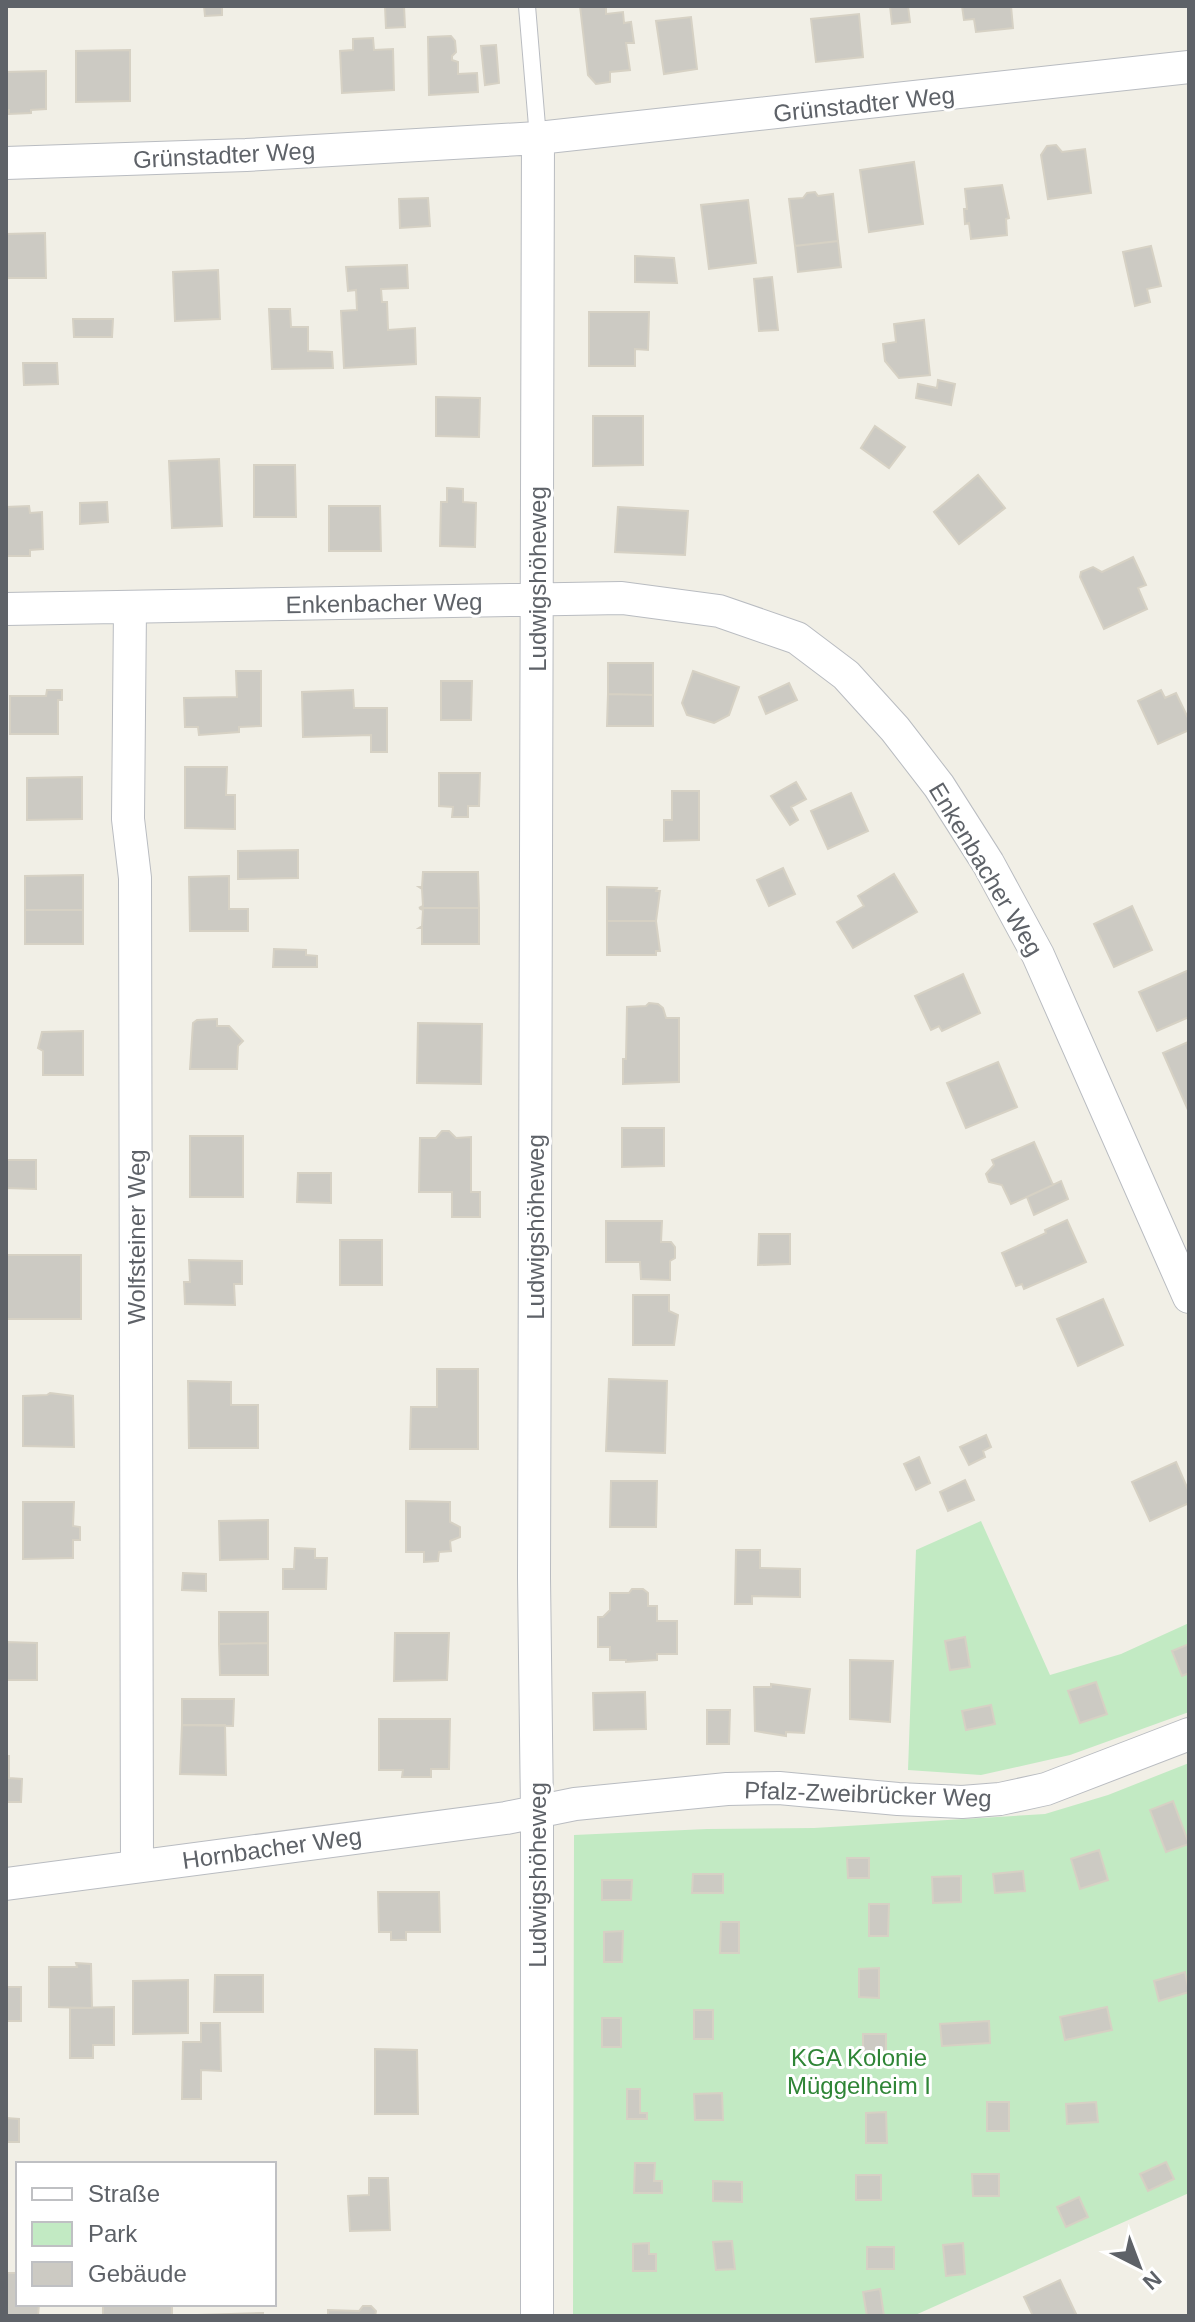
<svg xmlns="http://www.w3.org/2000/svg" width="1195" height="2322" font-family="Arial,sans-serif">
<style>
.green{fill:#c2eac3}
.building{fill:#cccac3;stroke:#d6d1c4;stroke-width:2}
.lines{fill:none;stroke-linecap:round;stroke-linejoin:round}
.service-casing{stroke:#b9bcc1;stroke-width:18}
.minor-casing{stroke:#b9bcc1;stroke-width:34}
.service{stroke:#fff;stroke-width:16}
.minor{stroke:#fff;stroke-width:32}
.labels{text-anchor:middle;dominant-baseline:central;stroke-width:6;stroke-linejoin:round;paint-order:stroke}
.street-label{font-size:24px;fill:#5e6268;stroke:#fff}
.park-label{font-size:24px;fill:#2f8536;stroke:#fff}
</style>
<rect width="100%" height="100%" fill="#f1efe6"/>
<path class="green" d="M981,1521L1050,1675L1121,1654L1189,1623V1712L1070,1755L981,1775L908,1770L916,1550Z
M1189,1763V2193L913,2316H573L574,1835L707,1829L814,1828L1045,1814L1108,1795Z"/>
<path class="building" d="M204,6H222V15L205,16Z
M385,6H404L405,27L386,28Z
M580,6H606V14L623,12L624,23L631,22L634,43H626L630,70L610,72V82L596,84L588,75Z
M890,6H908L910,22L892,24Z
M962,6H1011L1013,28L976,32L974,19L964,20Z
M859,14L863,57L816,62L811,19Z
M691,17L697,69L664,74L656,21Z
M451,36L455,41L456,52L452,56V60L458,62V74L477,73L478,92L429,95L428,37Z
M373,38L374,50L393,49L394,90L342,93L340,51L353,50V39Z
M496,45L499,83L485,85L481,46Z
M130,50V101L76,102V51Z
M46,71V109L31,110V113L9,114V110H6V72Z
M1056,145L1062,152L1085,149L1091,193L1048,199L1041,155L1047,146Z
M914,162L923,224L869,232L860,170Z
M1002,185L1009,218L1006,219L1007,235L971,239L969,223L965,224L964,209H967L965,189Z
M815,192L818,196L833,194L838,241L795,246L789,199L803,198L807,193Z
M428,198L430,226L400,228L399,199Z
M748,200L756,263L709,269L701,205Z
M45,233L46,278H6V234Z
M838,241L841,267L798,272L795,246Z
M1151,246L1161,286L1147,289L1150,302L1135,306L1123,252Z
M635,256L674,258L677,283L635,282Z
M407,265L408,288L381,289L382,302H387L388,330L415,328L416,364L344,368L341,311L357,310L356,290L348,291L346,267Z
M218,270L220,319L175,321L173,272Z
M772,277L778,330L759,331L754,279Z
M269,309H290L291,327H308V351L332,352L333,368L272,369Z
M589,312H649L648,350L635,349V366H589Z
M73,319H113L112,337H74Z
M924,320L930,375L899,378L885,361L883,344L896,342L894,324Z
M23,363H57L58,384L24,385Z
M938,380L955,384L951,405L916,398L918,384L937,388Z
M436,397L480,398L479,437L436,436Z
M593,416H643V465L593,466Z
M875,426L905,447L889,468L861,448Z
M219,459L222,526L172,528L169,461Z
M254,465H295L296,517H254Z
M978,475L1005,508L959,544L934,512Z
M447,488L463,489V502L476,503L475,547L440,546L441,502H447Z
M107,502L108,522L80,524V503Z
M29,506L30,513L42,512L43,549L30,550V556H6V507Z
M329,506H380L381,551H329Z
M618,507L688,511L685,555L615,552Z
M1133,557L1146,585L1138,588L1147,609L1104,629L1080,577L1081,572L1093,567L1102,572Z
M608,663H653V695L608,694Z
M236,671H261V726L239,727V732L199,735L198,727H185L184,698L237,697Z
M693,671L739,687L729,715L714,723L687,715L682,703Z
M441,681H472L471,720H441Z
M789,683L797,700L766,714L759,697Z
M47,690H62V700H58V734H10V696H46Z
M353,690L354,708H387V752H371V735L303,737L302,692Z
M1161,690L1165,698L1176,693L1189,720V730L1158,744L1138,701Z
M608,694L653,695V726H607Z
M185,767H227L226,795H235V829L185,828Z
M439,773H480L479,806H468V817H452L453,807L439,806Z
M82,777V819L27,820V778Z
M796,782L806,799L791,807L798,820L790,825L771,796Z
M672,791H699V840L664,841V820H672Z
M851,793L868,831L828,849L811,811Z
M298,850V878L238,879V851Z
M783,868L795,894L769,906L757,880Z
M423,872H478L479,908H419L423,906L422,889L419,887H422Z
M894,874L917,912L853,948L837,922L864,906L858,896Z
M83,875V910H25V876Z
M229,876V909H248V931H190L189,877Z
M607,887L657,888L656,891H660L656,921H607Z
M1132,906L1152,950L1114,967L1094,924Z
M419,908H479V944H422V928H419L422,926L423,910Z
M25,910H83V944H25Z
M607,921H656L660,951H656V955H607Z
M274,949L306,950V955L317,956V967H273Z
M1189,970V1017L1157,1031L1139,992Z
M963,974L980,1013L942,1031L939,1026L931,1030L915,996Z
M649,1003L658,1004L663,1008L666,1018H679V1082L623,1084V1059H626L627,1007L646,1006Z
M217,1019V1026H229L243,1041L238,1046L237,1069H190L193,1023L197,1020Z
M418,1023L482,1024L481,1084L417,1083Z
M83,1031V1075H43V1051L38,1048L42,1032Z
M1188,1042L1189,1110H1188L1163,1053Z
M998,1062L1017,1107L966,1128L947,1083Z
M622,1128H664V1166L622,1167Z
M442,1131H449L456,1138L471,1137V1192H480V1217H452V1192H419L420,1138H436Z
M190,1136H243V1197H190Z
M1034,1142L1053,1185L1011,1204L1002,1185L989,1182L986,1174L994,1165L992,1160Z
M6,1160H36V1189L6,1188Z
M298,1173H331V1203L297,1202Z
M1061,1181L1068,1199L1034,1215L1027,1197Z
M1067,1220L1086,1262L1024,1289L1022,1284L1016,1286L1002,1253L1046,1233L1045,1230Z
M606,1221H662L661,1242H671L675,1247V1258L670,1261V1280L641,1279L640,1262H606Z
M759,1234H790V1264L758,1265Z
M340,1240H382V1285H340Z
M6,1255H81V1319H6Z
M189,1260L242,1261V1284H234L235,1305L185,1304L184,1282H190Z
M633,1295H669V1311L678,1315L674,1345H633Z
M1103,1299L1123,1345L1078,1366L1057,1319Z
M437,1369H478V1449H410L411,1407H437Z
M609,1379L667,1381L665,1453L606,1451Z
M188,1381L231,1382V1405H258V1448H189Z
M50,1393L73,1396L74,1447L23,1446V1396L47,1395Z
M986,1435L991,1447L983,1451L985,1457L969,1465L960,1447Z
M919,1457L930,1483L916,1490L904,1464Z
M1176,1462L1189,1492V1503L1150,1521L1132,1482Z
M965,1480L974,1500L948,1511L940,1492Z
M611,1481H657L656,1527H610Z
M406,1501L450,1502V1522L460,1527V1537L450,1541L451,1551L439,1552L438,1561L424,1562V1552H406Z
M23,1502H74L73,1526L80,1527V1540H73V1558L23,1559Z
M268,1520V1559L220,1560L219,1521Z
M295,1548L315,1549V1558H327L326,1589H283V1569H294Z
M736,1550H760V1568L800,1569V1597L752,1596V1604H735Z
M183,1573L206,1574V1591L182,1590Z
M632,1589H643L648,1593V1606H657V1621H677V1654H657V1660L626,1662V1660H610V1647H598V1617H603L610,1610V1593H629Z
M219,1612H268V1643L219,1644Z
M395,1633H449L447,1680L394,1681Z
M965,1637L970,1667L950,1670L945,1641Z
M6,1642L37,1643V1680H6Z
M268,1643V1675H220L219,1644Z
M1189,1644V1673L1182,1676L1172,1651Z
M850,1660L893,1661L890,1722L850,1719Z
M1096,1682L1107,1714L1080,1723L1068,1691Z
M771,1684L810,1689L804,1733L786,1732V1736L755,1731L754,1687H771Z
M645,1692L646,1729L594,1730L593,1693Z
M182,1699H234L233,1726L182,1725Z
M991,1705L995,1724L966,1730L962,1711Z
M707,1710H730L729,1744H707Z
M379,1719H450L449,1769H431V1777H402L403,1770H379Z
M182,1725H225L226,1775L180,1774Z
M6,1756H9V1778L22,1779L21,1802H6Z
M1173,1801L1189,1844L1166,1852L1150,1810Z
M1099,1850L1108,1880L1080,1889L1071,1859Z
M847,1858H869V1878H848Z
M1023,1871L1025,1891L995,1893L993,1874Z
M693,1874H723V1893H692Z
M961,1876V1902L933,1903L932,1877Z
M602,1880H632L631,1900H602Z
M378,1892H439L440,1932H406V1940H391V1932H379Z
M869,1904H889L888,1936H869Z
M721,1922H739V1953H720Z
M623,1931L622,1962H604V1932Z
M76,1963L91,1964L92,2008L49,2007V1967H77Z
M879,1968V1998L859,1997V1969Z
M1185,1972L1189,1992L1159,2001L1154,1981Z
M215,1975H263V2012H214Z
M188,1980V2033L133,2034V1981Z
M6,1987H21V2021H6Z
M114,2007V2045H93V2058H70V2008Z
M1107,2007L1112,2030L1065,2040L1060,2017Z
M694,2010H713V2039H694Z
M602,2018H621V2047H602Z
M989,2021L990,2043L942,2046L940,2024Z
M201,2023H220L221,2071L201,2070V2099H182L183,2042H201Z
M863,2034H886V2058H863Z
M375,2049L417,2050L418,2114H375Z
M627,2089H640V2113H647V2119H627Z
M722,2093L723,2120H695L694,2094Z
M987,2102H1009V2131H987Z
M1096,2102L1098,2122L1067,2124L1066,2104Z
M886,2112L887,2143H866V2113Z
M6,2118L19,2119V2142H6Z
M1166,2162L1174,2179L1148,2191L1140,2174Z
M635,2163H655L654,2181H662V2193H634Z
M972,2174H999V2196H973Z
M856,2175H881V2200H856Z
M369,2178H388L390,2230L350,2231L348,2196L369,2195Z
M713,2181L742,2182V2202L713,2201Z
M1079,2197L1088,2217L1066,2227L1057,2207Z
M732,2241L735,2269L716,2270L713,2242Z
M649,2243V2254H656V2271H633V2244Z
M963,2243L965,2274L946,2276L943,2245Z
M867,2247H894V2269H867Z
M6,2273H18V2304H39L38,2316H6Z
M1060,2280L1077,2316H1033L1024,2297Z
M880,2289L884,2316H867L863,2292Z
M103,2304H172V2316L103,2315Z
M363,2306H371L376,2311L375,2316H328V2310L359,2311Z
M263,2313V2316H198V2315Z"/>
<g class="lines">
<g class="service-casing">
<path id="service" d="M527,6L538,138"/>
</g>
<g class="minor-casing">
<path id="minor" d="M6,163L246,155L538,138L1189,67
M130,608L128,819L135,878L137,1866
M6,609L622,598L719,611L797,638L846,675L895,729L939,786L988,863L1038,955L1189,1297
M6,1884L506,1818L575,1804L727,1789L779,1788L898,1799L962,1802L1000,1799L1046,1789L1189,1734
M537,2316V1812L534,1578L538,138"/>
</g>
<use href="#service" class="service"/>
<use href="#minor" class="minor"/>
</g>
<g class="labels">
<g class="street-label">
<text transform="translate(864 104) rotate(-6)">Grünstadter Weg</text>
<text transform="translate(224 155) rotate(-3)">Grünstadter Weg</text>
<text transform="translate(537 579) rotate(-90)">Ludwigshöheweg</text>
<text transform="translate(384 603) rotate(-1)">Enkenbacher Weg</text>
<text transform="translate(986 869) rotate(59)">Enkenbacher Weg</text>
<text transform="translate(535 1227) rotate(-90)">Ludwigshöheweg</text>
<text transform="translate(136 1237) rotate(-90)">Wolfsteiner Weg</text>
<text transform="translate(868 1794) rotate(2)">Pfalz-Zweibrücker Weg</text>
<text transform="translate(272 1848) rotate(-8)">Hornbacher Weg</text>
<text transform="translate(537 1875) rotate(-90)">Ludwigshöheweg</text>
</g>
<g class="park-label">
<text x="859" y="2057">KGA Kolonie<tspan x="859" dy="28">Müggelheim I</tspan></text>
</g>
</g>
<rect width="1195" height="2322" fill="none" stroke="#5e6268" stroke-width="16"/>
<rect x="16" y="2162" width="260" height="144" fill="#ffffff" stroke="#bfc0c3" stroke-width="2"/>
<rect x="32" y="2188" width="40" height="12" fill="#ffffff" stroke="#bfc0c3" stroke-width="2"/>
<text x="88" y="2202" font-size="24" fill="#5e6268">Straße</text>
<rect x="32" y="2222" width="40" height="24" fill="#c2eac3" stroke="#bfc0c3" stroke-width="2"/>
<text x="88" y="2242" font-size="24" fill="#5e6268">Park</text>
<rect x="32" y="2262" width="40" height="24" fill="#cccac3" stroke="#bfc0c3" stroke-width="2"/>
<text x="88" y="2282" font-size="24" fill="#5e6268">Gebäude</text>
<g transform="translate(1139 2266) rotate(138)" stroke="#ffffff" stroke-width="6" paint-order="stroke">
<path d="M0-6L14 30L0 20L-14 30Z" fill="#5e6268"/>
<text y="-12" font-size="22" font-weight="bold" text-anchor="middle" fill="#5e6268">N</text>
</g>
</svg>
